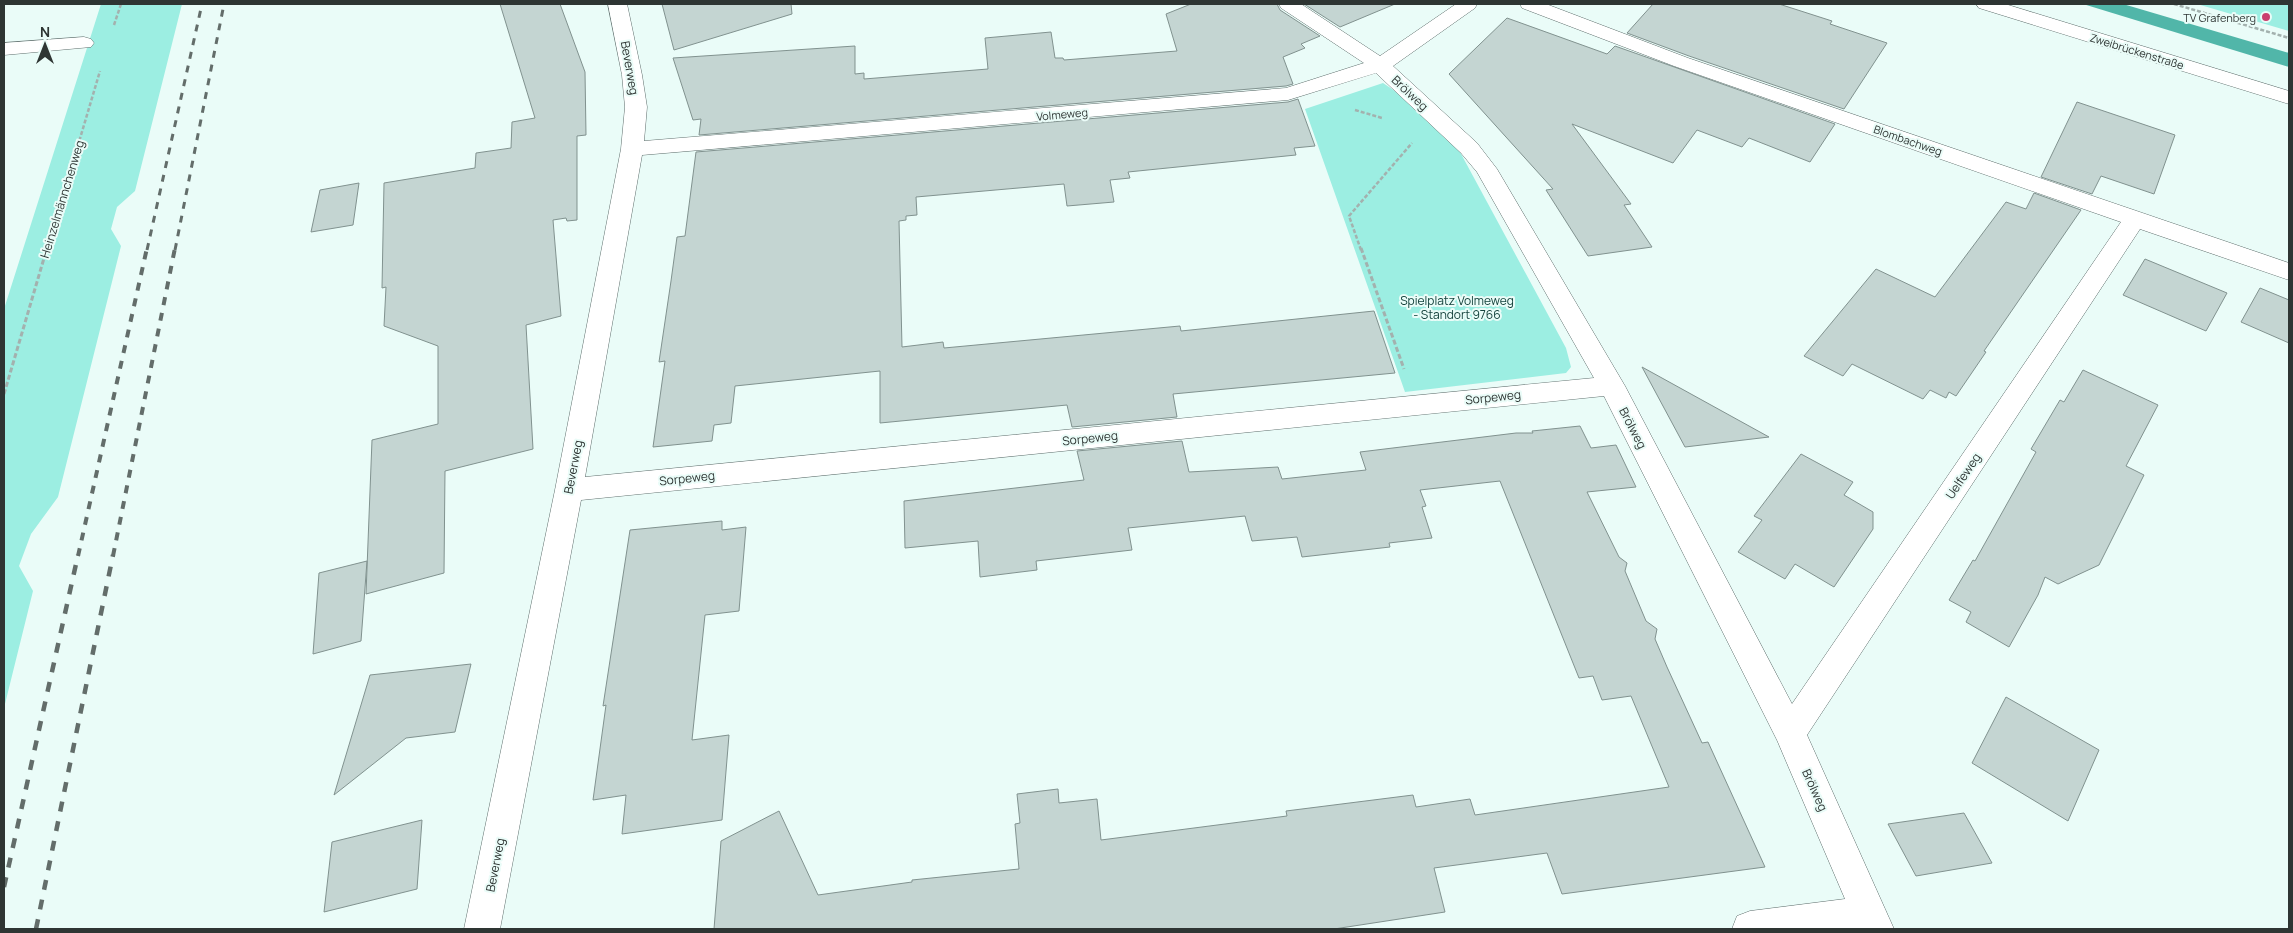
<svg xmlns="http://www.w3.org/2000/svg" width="2293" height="933" font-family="Manrope,sans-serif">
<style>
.green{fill:#9ceee2}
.water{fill:#51b6a9}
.building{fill:#c4d5d2;stroke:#81928f}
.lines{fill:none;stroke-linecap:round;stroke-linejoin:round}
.street-casing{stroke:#5f6f6d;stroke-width:1}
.path-far1{stroke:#a3b1ae;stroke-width:2.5;stroke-dasharray:4 2;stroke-linecap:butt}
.path{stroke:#a3b1ae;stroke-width:3;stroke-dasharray:5 2.5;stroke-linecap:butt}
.street{fill:#fff;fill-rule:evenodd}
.rail-far2{stroke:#636d6a;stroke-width:3;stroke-dasharray:7 7;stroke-linecap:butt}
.rail-far1{stroke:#636d6a;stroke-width:4;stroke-dasharray:8 8;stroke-linecap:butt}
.rail{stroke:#636d6a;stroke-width:4.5;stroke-dasharray:10 10;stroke-linecap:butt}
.poi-dot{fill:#ca3e6e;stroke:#eafcf8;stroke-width:2}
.labels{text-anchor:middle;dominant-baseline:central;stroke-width:4;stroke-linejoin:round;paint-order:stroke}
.far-poi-label{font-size:11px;fill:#2e3533;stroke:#eafcf8;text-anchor:end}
.far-street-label{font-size:11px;fill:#2e3533;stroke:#eafcf8}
.street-label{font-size:12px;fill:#2e3533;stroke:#eafcf8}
.park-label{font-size:12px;fill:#15433d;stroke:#eafcf8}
</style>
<rect width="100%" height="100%" fill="#eafcf8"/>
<path class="green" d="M101,4H182L135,191L117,207L111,229L121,246L58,497L31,534L19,566L33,591L4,708V309Z
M2197,4H2289V31Z
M1383,83L1395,91L1460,152L1566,348L1571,367L1566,373L1405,392L1305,109Z"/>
<path class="water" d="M2083,4H2123L2289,53V67Z"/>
<path class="building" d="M500,4H560L585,72L586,135L577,136V220L567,221L566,218L553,220L561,316L526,325L533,449L445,471L444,573L366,594L372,440L438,424V346L384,326L386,287L382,288L384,183L475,168L476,153L511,148L512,122L535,118Z
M662,4H791L792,14L674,50Z
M1191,4H1277L1280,10L1320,36L1301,44L1305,48L1283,57L1293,84L1286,86L699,135L701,119L693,120L673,58L855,46V74L864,73V79L988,69L985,38L1051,32L1055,58H1063L1064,60L1177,51L1166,14Z
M1304,4H1395L1340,27Z
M1653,4H1779L1832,21L1830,24L1887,43L1844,109L1689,56L1627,33Z
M1507,18L1607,54L1615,46L1835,124L1810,162L1749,138L1742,147L1697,130L1673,163L1572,124L1631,204L1624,205L1652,247L1588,256L1546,190L1553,189L1449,74Z
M1298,99L1315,146L1294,148L1296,155L1128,172L1130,178L1110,180L1114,202L1067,206L1064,184L916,197L917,215L906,216V220L899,221L902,347L943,342L944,348L1180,326L1181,331L1374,311L1395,373L1173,394L1177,417L1072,427L1067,405L880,423V371L735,386L731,423L714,425L712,441L653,447L665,361L659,362L671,281L677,237L685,236L696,152L1288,102Z
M2077,102L2175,135L2154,194L2101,176L2092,194L2041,177Z
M359,183L353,225L311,232L320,190Z
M2034,193L2081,210L1984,351L1986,352L1956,396L1949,392L1946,398L1930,390L1923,399L1852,364L1843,376L1804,356L1876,269L1935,297L2006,202L2026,209Z
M2145,259L2227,293L2206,331L2123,295Z
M2260,288L2289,300V343L2241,322Z
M1642,367L1769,437L1685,447Z
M2083,370L2158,405L2126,466L2144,475L2099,565L2058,584L2045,577L2038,595L2009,647L1966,622L1971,612L1949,600L1973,560L1975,561L2036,452L2031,449L2060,400L2064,402Z
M1580,426L1591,448L1616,445L1636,487L1587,492L1619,557L1627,563L1625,571L1646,621L1657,629L1655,639L1667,667L1702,743L1708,742L1765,867L1562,894L1547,853L1434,868L1445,912L1334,929H714L721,841L779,811L818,895L912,882V880L1019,869L1015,824L1020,823L1017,794L1058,789L1059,803L1097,799L1101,840L1287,816L1286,811L1413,795L1416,807L1470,799L1475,815L1669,787L1631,696L1602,700L1593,676L1579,678L1500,481L1420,490L1426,506L1422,507L1432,538L1389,543L1390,547L1302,557L1297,537L1252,541L1245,516L1128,528L1132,550L1036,561L1037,570L980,577L978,541L905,548L904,501L1084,480L1077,451L1182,441L1189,472L1278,467L1282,479L1366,470L1360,452L1516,433H1533L1532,431Z
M1801,454L1853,482L1844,495L1873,512V529L1834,587L1795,564L1785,579L1738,552L1762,520L1754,516Z
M722,521V530L746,527L739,611L705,615L692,740L729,735L722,820L622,834L626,795L593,800L606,705L603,706L630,530Z
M367,561L361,641L313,654L319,573Z
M471,664L455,732L406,738L334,795L370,675Z
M2006,697L2099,750L2068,821L1972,763Z
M1964,813L1992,863L1916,876L1888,824Z
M422,820L417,889L324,912L332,842Z"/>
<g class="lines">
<g class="street-casing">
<path id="street" d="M608,4H627L642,75L647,107L644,141L1286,88L1364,63L1281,8L1279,4H1301L1380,56L1456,4H1477L1475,8L1393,66L1477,143L1497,169L1625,386L1792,704L2121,222L1674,66L1522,8L1520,4H1546L1688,58L2289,263V280L2140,229L1807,735L1894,929H1732L1737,916L1750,911L1845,899L1777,740L1604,396L581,500L500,929H464L555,490L621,149L625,107L622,75ZM1376,73L1461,153L1477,172L1594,378L585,477L642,155L1288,100Z
M1976,4H2005L2289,91V104L1979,8Z
M84,37L91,39L94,43L91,47L4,55V43Z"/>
</g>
<path class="path-far1" d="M2174,4L2289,38
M114,25L121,4
M1355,110L1382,118
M47,250L100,71
M1361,250L1349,216L1412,143"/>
<path class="path" d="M1361,248L1404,369
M4,394L47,248"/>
<use href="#street" class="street"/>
<path class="rail-far2" d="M147,250L202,4
M175,250L224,4"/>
<path class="rail-far1" d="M78,556L147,248
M113,556L175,248"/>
<path class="rail" d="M4,887L78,555
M36,929L113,555"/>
</g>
<circle class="poi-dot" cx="2266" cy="17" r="5"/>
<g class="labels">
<g class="far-poi-label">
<text x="2256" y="17">TV Grafenberg</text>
</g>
<g class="far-street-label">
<text transform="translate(2137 51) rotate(17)">Zweibrückenstraße</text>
<text transform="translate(1062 114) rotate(-5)">Volmeweg</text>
<text transform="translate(1908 140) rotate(19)">Blombachweg</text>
</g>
<g class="street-label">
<text transform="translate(630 68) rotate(80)">Beverweg</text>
<text transform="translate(1410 93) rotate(43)">Brölweg</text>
<text transform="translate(62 199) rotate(-73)">Heinzelmännchenweg</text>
<text transform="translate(1493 397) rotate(-6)">Sorpeweg</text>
<text transform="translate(1633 428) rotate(63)">Brölweg</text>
<text transform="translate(1090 438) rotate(-6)">Sorpeweg</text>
<text transform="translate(573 467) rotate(-79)">Beverweg</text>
<text transform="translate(1963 476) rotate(-56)">Uelfeweg</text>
<text transform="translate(687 478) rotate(-6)">Sorpeweg</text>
<text transform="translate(1815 790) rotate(66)">Brölweg</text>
<text transform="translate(495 865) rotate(-79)">Beverweg</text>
</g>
<g class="park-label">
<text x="1457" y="300">Spielplatz Volmeweg<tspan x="1457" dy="14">- Standort 9766</tspan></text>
</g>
</g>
<rect width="2293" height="933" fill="none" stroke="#2e3533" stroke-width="10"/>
<g transform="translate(45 45)" stroke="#eafcf8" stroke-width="4" paint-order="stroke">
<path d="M0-4L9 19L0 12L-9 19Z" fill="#2e3533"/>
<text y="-8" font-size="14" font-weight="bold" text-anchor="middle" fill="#2e3533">N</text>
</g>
</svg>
